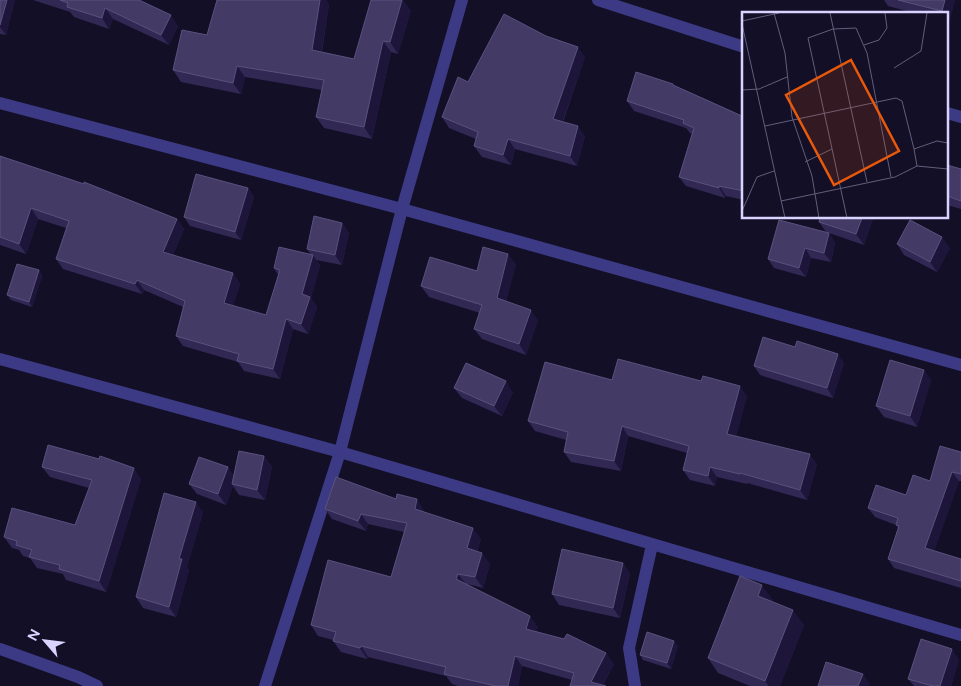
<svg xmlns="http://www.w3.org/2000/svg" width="961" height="686" font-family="Figtree,sans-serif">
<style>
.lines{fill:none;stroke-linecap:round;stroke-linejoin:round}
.lane{stroke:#3d3a85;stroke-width:12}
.street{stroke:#3d3a85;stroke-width:12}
.wall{fill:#312854}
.shaded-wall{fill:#1d163a}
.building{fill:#433a66;stroke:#5a527e}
.inset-road{fill:none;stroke:#625e7d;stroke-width:1}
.view{fill:#e8590c;fill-opacity:0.15;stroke:#e8590c;stroke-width:2.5}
.inset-edge{fill:none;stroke:#d9d4ff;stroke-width:2.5}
</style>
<rect width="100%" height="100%" fill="#130f26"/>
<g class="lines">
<path class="lane" d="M635,686L629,648L652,545"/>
<path class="street" d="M598,0L744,47
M0,103L402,209L961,365
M947,113L961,117
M0,359L340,452L961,635
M0,649L78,677L97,686
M265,686L340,452L402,209L462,0"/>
</g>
<path class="wall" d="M0,0H15L6,35L0,34Z
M33,0H139L178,26L169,45L113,19L109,29L74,17L70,12Z
M217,0H326L329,4L322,52L354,59L411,10L398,54L391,52L372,139L324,128L316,117L322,90L245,77L241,94L181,82L173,70L207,35Z
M884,0H955L949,22L947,21V14H918L888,6Z
M585,57L563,122L585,136L577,166L515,149L511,165L482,157L474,146L476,139L449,128L442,117Z
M675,86L742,116L744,112V200L726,196L725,198L686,186L679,177L692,134L690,133L686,128L634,111L627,101Z
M0,157L177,219L184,229L173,255L233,273L240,284L233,306L266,315L278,275L274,268L311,255L307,249L342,223L349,233L342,265L316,260L320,265L311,298L317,307L308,334L293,329L280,379L244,371L238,362L183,346L176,336L183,307L144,290L142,294L63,269L56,259L66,228L38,219L26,254L0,245Z
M947,165L961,169V209L947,205Z
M248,188L254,197L241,240L190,226L184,217Z
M873,218L864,245L826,232L819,222Z
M829,233L835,243L831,262L811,258L806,277L774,268L768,259Z
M897,244L950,248L937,272L904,255Z
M516,264L506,301L538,320L526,355L482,339L474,329L480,313L429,297L421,286L477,271Z
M39,270L42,276L32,307L11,300L7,295Z
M844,363L833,398L760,375L754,366Z
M931,380L917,427L884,417L876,406Z
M454,388L513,392L502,416L462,398Z
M747,396L736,436L817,464L807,500L747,483V484L717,477L715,486L690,480L683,470L687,453L628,436L621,471L571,462L564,452L566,440L535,431L528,421Z
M961,452V481H959L934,551L961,559V588L894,568L888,559L898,528L896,525L875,517L868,508L906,495L930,481Z
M264,456L272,467L265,500L239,495L233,486L226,505L197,494L189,484L228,467L233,475Z
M42,467L141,479L106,592L66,580L63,574L37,568L30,558L23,556L19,550L12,548L4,537L75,525L89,488L50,477Z
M325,509L424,510V512L481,539L477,551L490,564L483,588L467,584L538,627L536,631L614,664L603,685L572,680L522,666L518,686H458L452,684L446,676L368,657L367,659L341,652L333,641V640L318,636L311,625L391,577L404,532L368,524L366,531L332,519Z
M203,512L187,567L189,570L176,617L143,608L136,597Z
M623,563L630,574L620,618L559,605L552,594Z
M773,600L772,602L804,625L780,686H750L718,673L708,658Z
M678,646L671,669L643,660L640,655Z
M952,649L959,660L951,686H914L908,679Z"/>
<path class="shaded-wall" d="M7,0H15L6,35L0,27V25Z
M320,0H326L329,4L320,62L312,50Z
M402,0H403L411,10L398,54L390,42Z
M945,0H955L949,22L947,19V14H944L942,11Z
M105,8L113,19L109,29L102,18Z
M171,15L178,26L169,45L161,35Z
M383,41L391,52L372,139L364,127Z
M578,47L585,57L560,129L553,119Z
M237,66L245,77L241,94L233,83Z
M578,126L585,136L577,166L570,156Z
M508,139L515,149L511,165L503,155Z
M719,186L726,196L725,198L719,188Z
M248,188L254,197L241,240L235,232Z
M31,208L38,219L26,254L19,244Z
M862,218H873L864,245L856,234Z
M177,219L184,229L170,262L163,252Z
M342,223L349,233L342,265L335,255Z
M829,233L835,243L831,262L824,253Z
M942,237L950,248L937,272L930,262Z
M805,248L811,258L806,277L799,268Z
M508,254L516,264L504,308L497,298Z
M313,255L320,265L311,298L317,307L308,334L301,324L302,294Z
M39,270L42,276L32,307L29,302Z
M233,273L240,284L231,313L224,303Z
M137,280L144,290L142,294L135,284Z
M531,310L538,320L526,355L519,344Z
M286,319L293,329L280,379L273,369Z
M838,354L844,363L833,398L827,388Z
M924,370L931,380L917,427L910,416Z
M506,381L513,392L502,416L494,406Z
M740,386L747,396L734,444L727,434Z
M622,426L628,436L621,471L614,461Z
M810,454L817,464L807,500L800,490Z
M264,456L272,467L265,500L257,490Z
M228,467L235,478L232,484L233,486L226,505L218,494Z
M710,467L717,477L715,486L708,476Z
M134,468L141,479L106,592L99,581Z
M952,472L959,481L932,558L925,548Z
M417,499L424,510L422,519L415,509Z
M196,502L203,512L187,567L189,570L176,617L169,607L179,559Z
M361,514L368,524L366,531L358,521Z
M473,528L481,539L474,559L467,548Z
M482,553L490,564L483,588L475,577Z
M623,563L630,574L620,618L613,608Z
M458,574L466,584L456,579Z
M762,585L773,600L768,611L758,596Z
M793,610L804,625L780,686H769L765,681Z
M530,616L538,627L533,639L526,629Z
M674,641L678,646L671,669L667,663Z
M361,646L368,657L367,659L360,648Z
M952,649L959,660L951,686H940Z
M606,653L614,664L602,686L591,682Z
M515,656L522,666L518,686H508Z
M863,674L870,684L869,686H858Z"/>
<path class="building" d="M0,0H7L0,25Z
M60,0H139L171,15L161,35L105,8L102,18L67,7L68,3Z
M217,0H320L312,50L354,59L371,0H402L390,42L383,41L364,127L316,117L324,80L237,66L233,83L173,70L182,30L207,35Z
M898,0H945L942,11Z
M504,14L546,36L578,47L553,119L578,126L570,156L508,139L503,155L474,146L478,132L442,117L458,77L468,82Z
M636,72L673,84V85L742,116L744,112V191L719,186V188L679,177L694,128L683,123L684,120L627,101Z
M0,156L84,184V182L177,219L163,252L233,273L224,303L266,315L280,270L274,268L279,247L313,255L302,294L310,297L301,324L286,319L273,369L237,361L239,354L176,336L185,301L137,280L135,284L56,259L69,221L31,208L19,244L0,237Z
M947,165L961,169V201L947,196Z
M196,174L248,188L235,232L184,217Z
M314,216L342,223L335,255L307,249Z
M820,218H862L856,234L819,222Z
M779,220L829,233L824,253L805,248L799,268L768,259Z
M910,220L942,237L930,262L897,244Z
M483,247L508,254L497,298L531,310L519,344L474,329L482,305L421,286L430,257L477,271Z
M17,264L39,270L29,302L7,295Z
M763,337L795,347L797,341L838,354L827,388L754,366Z
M618,359L701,381L703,376L740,386L727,434L810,454L800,490L740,473V474L710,467L708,476L683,470L689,446L622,426L614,461L564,452L568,432L528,421L545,362L612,380Z
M890,360L924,370L910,416L876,406Z
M466,363L506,381L494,406L454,388Z
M48,445L99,459L100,456L134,468L99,581L59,569L60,565L29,557L32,550L16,545L17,541L4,537L12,508L75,525L92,480L42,467Z
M940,446L961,452V474L952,472L925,548L961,559V581L888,559L899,526L896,525L898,518L868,508L876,485L906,495L913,475L930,481Z
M239,451L264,456L257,490L232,484Z
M199,457L228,467L218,494L189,484Z
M336,477L396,499L397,494L417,499L415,509L473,528L467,548L482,553L475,577L458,574L456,579L530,616L526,629L564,639L567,634L606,653L591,682L606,686H570L574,673L515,656L508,686H496L444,674L446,667L361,646L360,648L333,641L336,632L311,625L328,560L391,577L407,523L361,514L358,521L325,509Z
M164,493L196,502L179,559H182L169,607L136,597Z
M562,549L623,563L613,608L552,594Z
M740,576L762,585L758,596L793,610L765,681L708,658Z
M647,632L674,641L667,663L640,655Z
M921,639L952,649L940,686H933L908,679Z
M826,662L863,674L858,686H818Z"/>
<g transform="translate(742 12)">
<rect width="206" height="206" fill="#130f26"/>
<path class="inset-road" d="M32,1L43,41L50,105L70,164L77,206M88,1L125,170M0,9L37,1M0,12L43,206M122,33L137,28L145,16L143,1M152,56L179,39L185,1M0,78L17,77L45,65M23,114L154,86L160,89L172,137L175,154L153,165L39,189M172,137L195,129L206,131M63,150L90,137M175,154L206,157M0,199L15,165L32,159M105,206L66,26L91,17L114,16L125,41L149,165"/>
<path class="view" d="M109,48L157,139L92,173L44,83Z"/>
<rect width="206" height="206" class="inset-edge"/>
</g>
<g transform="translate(45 641) rotate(298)" stroke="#130f26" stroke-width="4" paint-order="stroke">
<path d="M0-4L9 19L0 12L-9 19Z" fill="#d9d4ff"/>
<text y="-8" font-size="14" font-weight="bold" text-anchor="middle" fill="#d9d4ff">N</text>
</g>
</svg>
